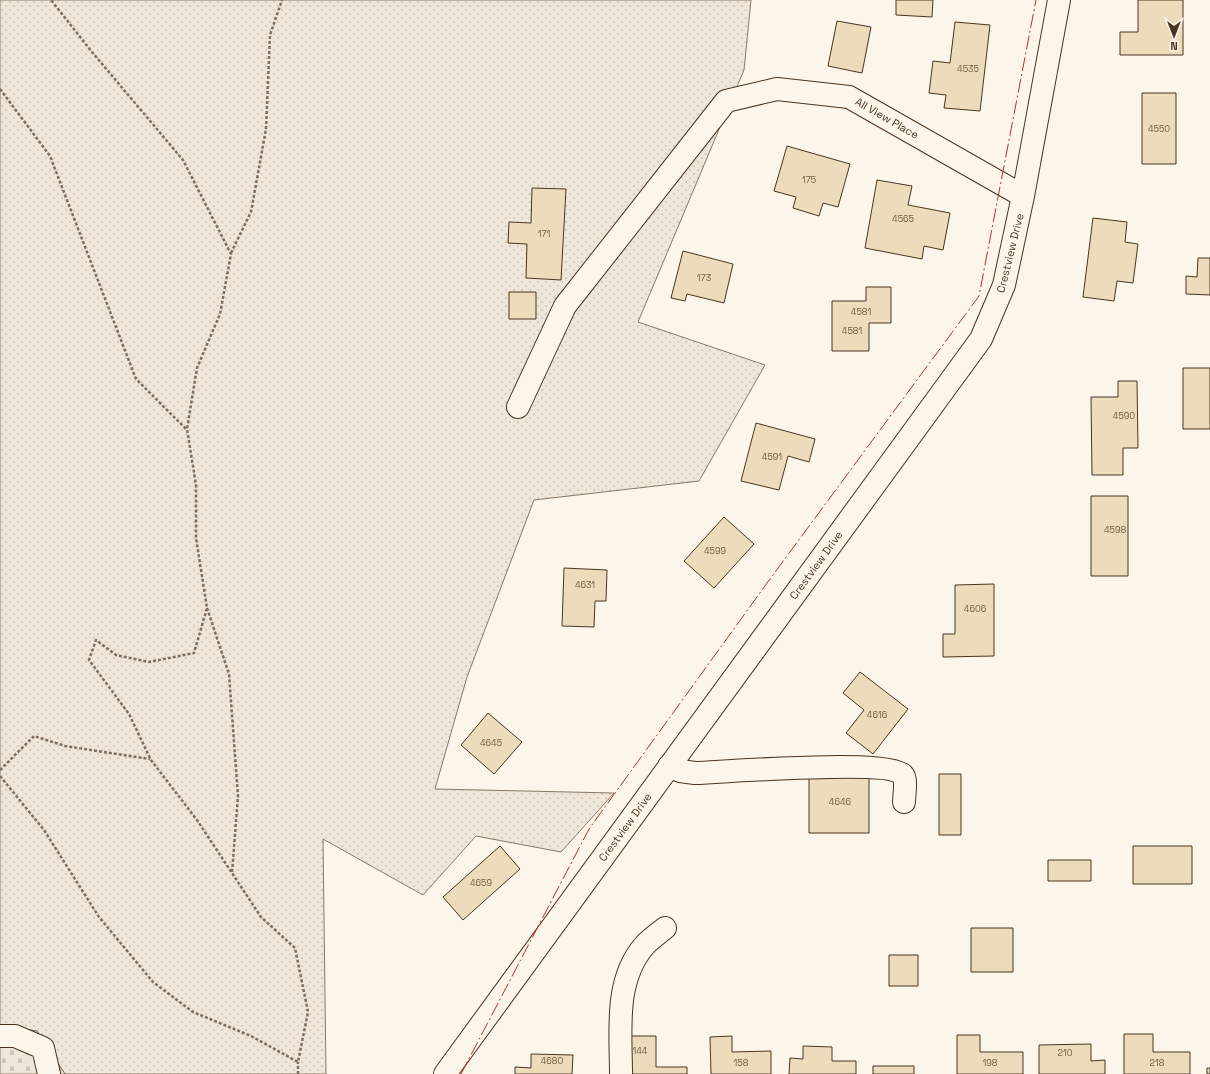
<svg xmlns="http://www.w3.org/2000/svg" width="1210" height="1074" font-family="'Space Grotesk',sans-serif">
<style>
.grass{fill:url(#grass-dots);stroke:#887966}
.cemetery{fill:url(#cemetery-stones);stroke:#887966}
.building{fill:#ecdcbc;stroke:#4a3520}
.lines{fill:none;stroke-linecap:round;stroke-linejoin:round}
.minor-casing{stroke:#4a3520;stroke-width:24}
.path{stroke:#7f6f5c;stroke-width:2.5;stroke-dasharray:3 2;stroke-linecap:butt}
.minor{stroke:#fbf6e9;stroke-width:22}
.power{stroke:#c62828;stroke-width:1;stroke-dasharray:14 3 2 3;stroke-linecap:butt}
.labels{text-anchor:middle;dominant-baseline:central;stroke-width:3;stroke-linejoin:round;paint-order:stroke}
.number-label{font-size:9px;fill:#725f47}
.street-label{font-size:11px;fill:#4a3520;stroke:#fbf6e9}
</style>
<defs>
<pattern id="grass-dots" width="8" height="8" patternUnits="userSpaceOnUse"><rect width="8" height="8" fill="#ede6d9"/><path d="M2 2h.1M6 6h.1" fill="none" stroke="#cdc6ba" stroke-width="1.8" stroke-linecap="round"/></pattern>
<pattern id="cemetery-stones" width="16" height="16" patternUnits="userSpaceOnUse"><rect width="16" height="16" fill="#ede6d9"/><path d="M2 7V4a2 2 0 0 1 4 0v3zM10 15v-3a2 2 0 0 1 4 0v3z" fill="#cdc6ba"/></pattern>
</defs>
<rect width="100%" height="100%" fill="#fbf6e9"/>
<path class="grass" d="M0,0H751L744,70L638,322L765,365L699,481L534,500L467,677L435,789L614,793L561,852L476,836L423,895L323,839L326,1074H65L37,1031L0,1026Z"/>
<path class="cemetery" d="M0,1026L37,1031L65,1074H0Z"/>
<path class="building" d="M896,0H933L932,17L896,15Z
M1138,0H1183V55H1120V32H1138Z
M837,21L871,27L862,73L828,66Z
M955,22L990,25L980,111L944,108L946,95L929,93L933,61L950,63Z
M1142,93H1176V164H1142Z
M787,146L850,164L838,207L823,203L819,216L793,208L796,197L774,191Z
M877,180L912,186L908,205L950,213L943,250L924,246L922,259L865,248Z
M532,188L566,189L561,280L526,278L527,244L508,243L509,222L531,223Z
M1093,218L1127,222L1125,242L1138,244L1133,283L1117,281L1114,301L1083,297Z
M683,251L733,264L724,303L687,294L685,301L671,298Z
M1198,258H1210V295L1186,294V276L1197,277Z
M866,287H891V323H869V351H832V301H866Z
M509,292H536V319H509Z
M1183,368H1210V429H1183Z
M1118,381H1137L1138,448H1123V475H1092L1091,397H1118Z
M756,423L815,439L809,462L788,456L779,490L741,481Z
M1091,496H1128V576H1091Z
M724,517L754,544L714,588L684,561Z
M564,568L607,570L606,601H595L594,627L562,626Z
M994,584V656L943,657V634H955V585Z
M860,672L908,709L873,754L846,733L864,710L843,693Z
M488,713L522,742L494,774L461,745Z
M809,771H869V833H809Z
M939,774H961V835H939Z
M500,846L520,869L463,920L443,897Z
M1133,846H1192V884H1133Z
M1048,860H1091V881H1048Z
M971,928H1013V972H971Z
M889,955H918V986H889Z
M1124,1034H1153V1052H1190V1074H1124Z
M957,1035H980V1052H1023V1074H957Z
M625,1036H656V1067H687V1074H625Z
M732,1036V1052L771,1051V1074H711L710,1037Z
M1091,1044V1061L1105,1060V1074H1039V1045Z
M803,1046L832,1047V1061H856V1074H789L790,1058L803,1059Z
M531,1054L573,1055L572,1074H515V1067L531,1068Z
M873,1066H914V1074H873Z
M1207,1068H1210V1074H1207Z"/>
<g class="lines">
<g class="minor-casing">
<path id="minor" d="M518,407L565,306L726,101L777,89L849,97L1023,196
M669,766L680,771L695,773C724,772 888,759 903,775C907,779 904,796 904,802
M0,1036H15L43,1048L49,1074
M445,1074L981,339L1004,285L1023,196L1059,0
M621,1074C621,1032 614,981 644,946C650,939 658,934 665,928"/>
</g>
<path class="path" d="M0,89L50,156L136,379L186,429
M231,253L251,212L266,129L270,35L282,0
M207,608L229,674L238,796L232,873
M0,770L34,736L65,746L150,759
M0,776L44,830L99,917L153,982L193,1012L251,1036L298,1062L308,1012L295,948L261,917L197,820L151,760L129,714L89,660L96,640L116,655L149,662L194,653L207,608L196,538V485L187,429L197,368L220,314L231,254L183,160L92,52L51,0
M298,1074V1062"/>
<use href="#minor" class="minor"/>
<path class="power" d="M461,1074L589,829L770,579L979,296L1036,0"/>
</g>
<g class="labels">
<g class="number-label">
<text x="968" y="69">4535</text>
<text x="1159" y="129">4550</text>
<text x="809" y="180">175</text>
<text x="903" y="219">4565</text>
<text x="544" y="234">171</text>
<text x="704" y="278">173</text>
<text x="861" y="312">4581</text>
<text x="852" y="331">4581</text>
<text x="1124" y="416">4590</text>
<text x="772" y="457">4591</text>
<text x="1115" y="530">4598</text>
<text x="715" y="551">4599</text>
<text x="585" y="585">4631</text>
<text x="975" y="609">4606</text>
<text x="877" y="715">4616</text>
<text x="491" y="743">4645</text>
<text x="840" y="802">4646</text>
<text x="481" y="883">4659</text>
<text x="640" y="1051">144</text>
<text x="1065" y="1053">210</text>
<text x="552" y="1061">4680</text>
<text x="741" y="1063">158</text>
<text x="990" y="1063">198</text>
<text x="1157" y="1063">218</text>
</g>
<g class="street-label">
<text transform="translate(887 118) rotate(30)">All View Place</text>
<text transform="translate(1010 253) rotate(-76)">Crestview Drive</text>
<text transform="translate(816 565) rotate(-54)">Crestview Drive</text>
<text transform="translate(625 827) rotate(-54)">Crestview Drive</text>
</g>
</g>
<g transform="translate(1174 36) rotate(180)" stroke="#fbf6e9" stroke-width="3" paint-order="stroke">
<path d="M0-3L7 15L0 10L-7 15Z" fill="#4a3520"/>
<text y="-6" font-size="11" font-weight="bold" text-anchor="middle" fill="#4a3520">N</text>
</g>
</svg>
